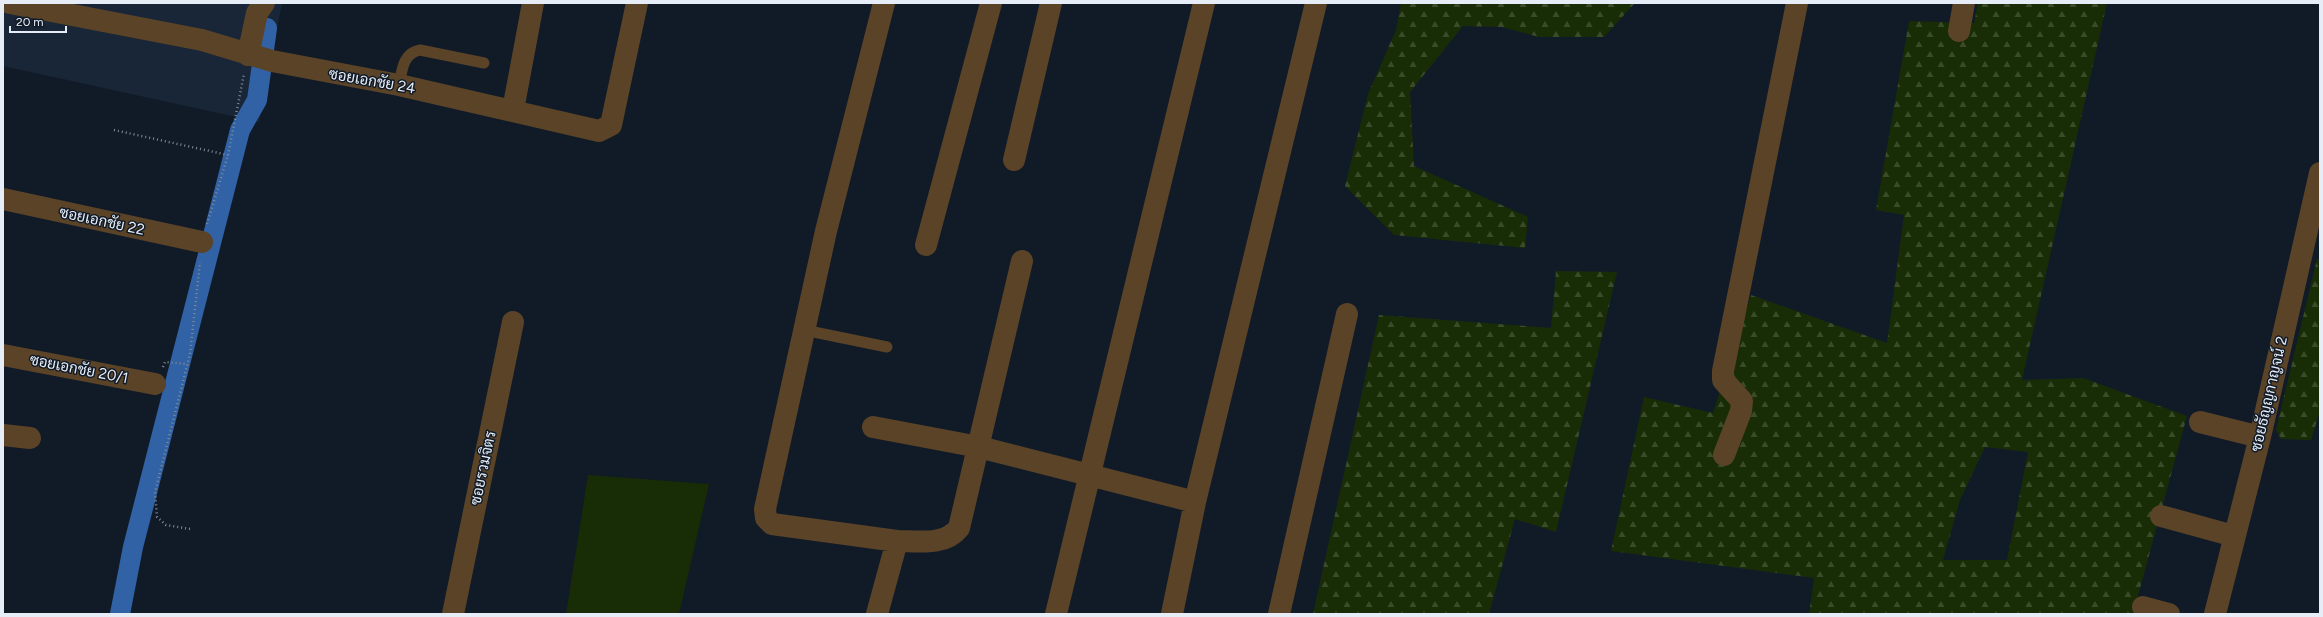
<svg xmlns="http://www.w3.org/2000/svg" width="2323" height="617" font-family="Figtree,Sarabun,sans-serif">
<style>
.built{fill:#182637}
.grass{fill:#182c05}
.forest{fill:url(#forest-firs);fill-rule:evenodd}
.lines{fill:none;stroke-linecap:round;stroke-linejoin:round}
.canal{stroke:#3162a5;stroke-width:20}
.path{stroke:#828b96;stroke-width:2.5;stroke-dasharray:1 3;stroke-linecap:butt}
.service{stroke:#5b4327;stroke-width:11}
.minor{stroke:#5b4327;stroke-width:22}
.labels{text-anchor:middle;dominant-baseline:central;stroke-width:3;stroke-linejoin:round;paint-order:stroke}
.street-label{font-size:15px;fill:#e6edf6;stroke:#111b28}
</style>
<defs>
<pattern id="forest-firs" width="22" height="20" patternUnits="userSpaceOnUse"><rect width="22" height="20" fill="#182c05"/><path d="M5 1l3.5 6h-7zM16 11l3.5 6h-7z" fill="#3a4b2a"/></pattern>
</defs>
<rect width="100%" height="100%" fill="#111b28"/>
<path class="built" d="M3,3H282L259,122L3,66Z"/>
<path class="grass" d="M588,475L709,484L679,614H566Z"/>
<path class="forest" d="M1401,3H1635L1604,37H1539L1502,27L1463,26L1410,92L1414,166L1528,217L1525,248L1394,235L1345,186L1368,94L1396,30Z
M1978,3H2107L2022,380L2083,378L2187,416L2133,614H1809L1814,578L1611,551L1644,397L1713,413L1751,295L1887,343L1904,215L1876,210L1909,21L1974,23ZM1985,447L2028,452L2007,560H1943L1960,500Z
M2317,259L2320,260V411L2311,440L2281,439L2276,430Z
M1556,271L1617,272L1556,532L1515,519L1489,614H1313L1379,315L1551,328Z"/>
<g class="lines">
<path class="canal" d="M120,614L133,547L240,130L257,100L267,28"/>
<path class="path" d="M114,130L228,155
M207,224L228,155L244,74
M163,367L165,362L187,364
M190,529L166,525L157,517L155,492L190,354L200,262"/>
<path class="service" d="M399,85C402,70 403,53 420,50L484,63
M804,330L887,347"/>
<path class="minor" d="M10,3L202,40L272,61L399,85L599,131L611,125L637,3
M884,3L826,231L765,509L766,518L772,524L897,541
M1959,31L1964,3
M248,55L257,13L264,3
M513,110L533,3
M1014,160L1051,3
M3,199L202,242
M926,245L991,3
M3,355L155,384
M2200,422L2260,437
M873,427L979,447L1195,502
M3,435L30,438
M1724,455L1741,411L1742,401L1723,380V371L1797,3
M2161,516L2234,536
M2143,607L2169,614
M453,614L513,322
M877,614L897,541C918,541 945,546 959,528L1022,261
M1056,614L1204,3
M1172,614L1195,502L1316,3
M1279,614L1347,314
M2215,614L2260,437L2320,173"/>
</g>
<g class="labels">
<g class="street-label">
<text transform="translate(372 81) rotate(10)">ซอยเอกชัย 24</text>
<text transform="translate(102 221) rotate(12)">ซอยเอกชัย 22</text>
<text transform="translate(79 369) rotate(11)">ซอยเอกชัย 20/1</text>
<text transform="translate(2269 394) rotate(-77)">ซอยธัญญกาญจน์ 2</text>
<text transform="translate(483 468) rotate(-78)">ซอยรวมจิตร</text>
</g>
</g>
<rect width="2323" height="617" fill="none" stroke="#e6edf6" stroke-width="8"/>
<path d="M10 26v6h56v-6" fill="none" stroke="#e6edf6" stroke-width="2"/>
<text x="16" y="26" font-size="12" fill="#e6edf6" stroke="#111b28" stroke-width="3" paint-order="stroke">20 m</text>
</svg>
